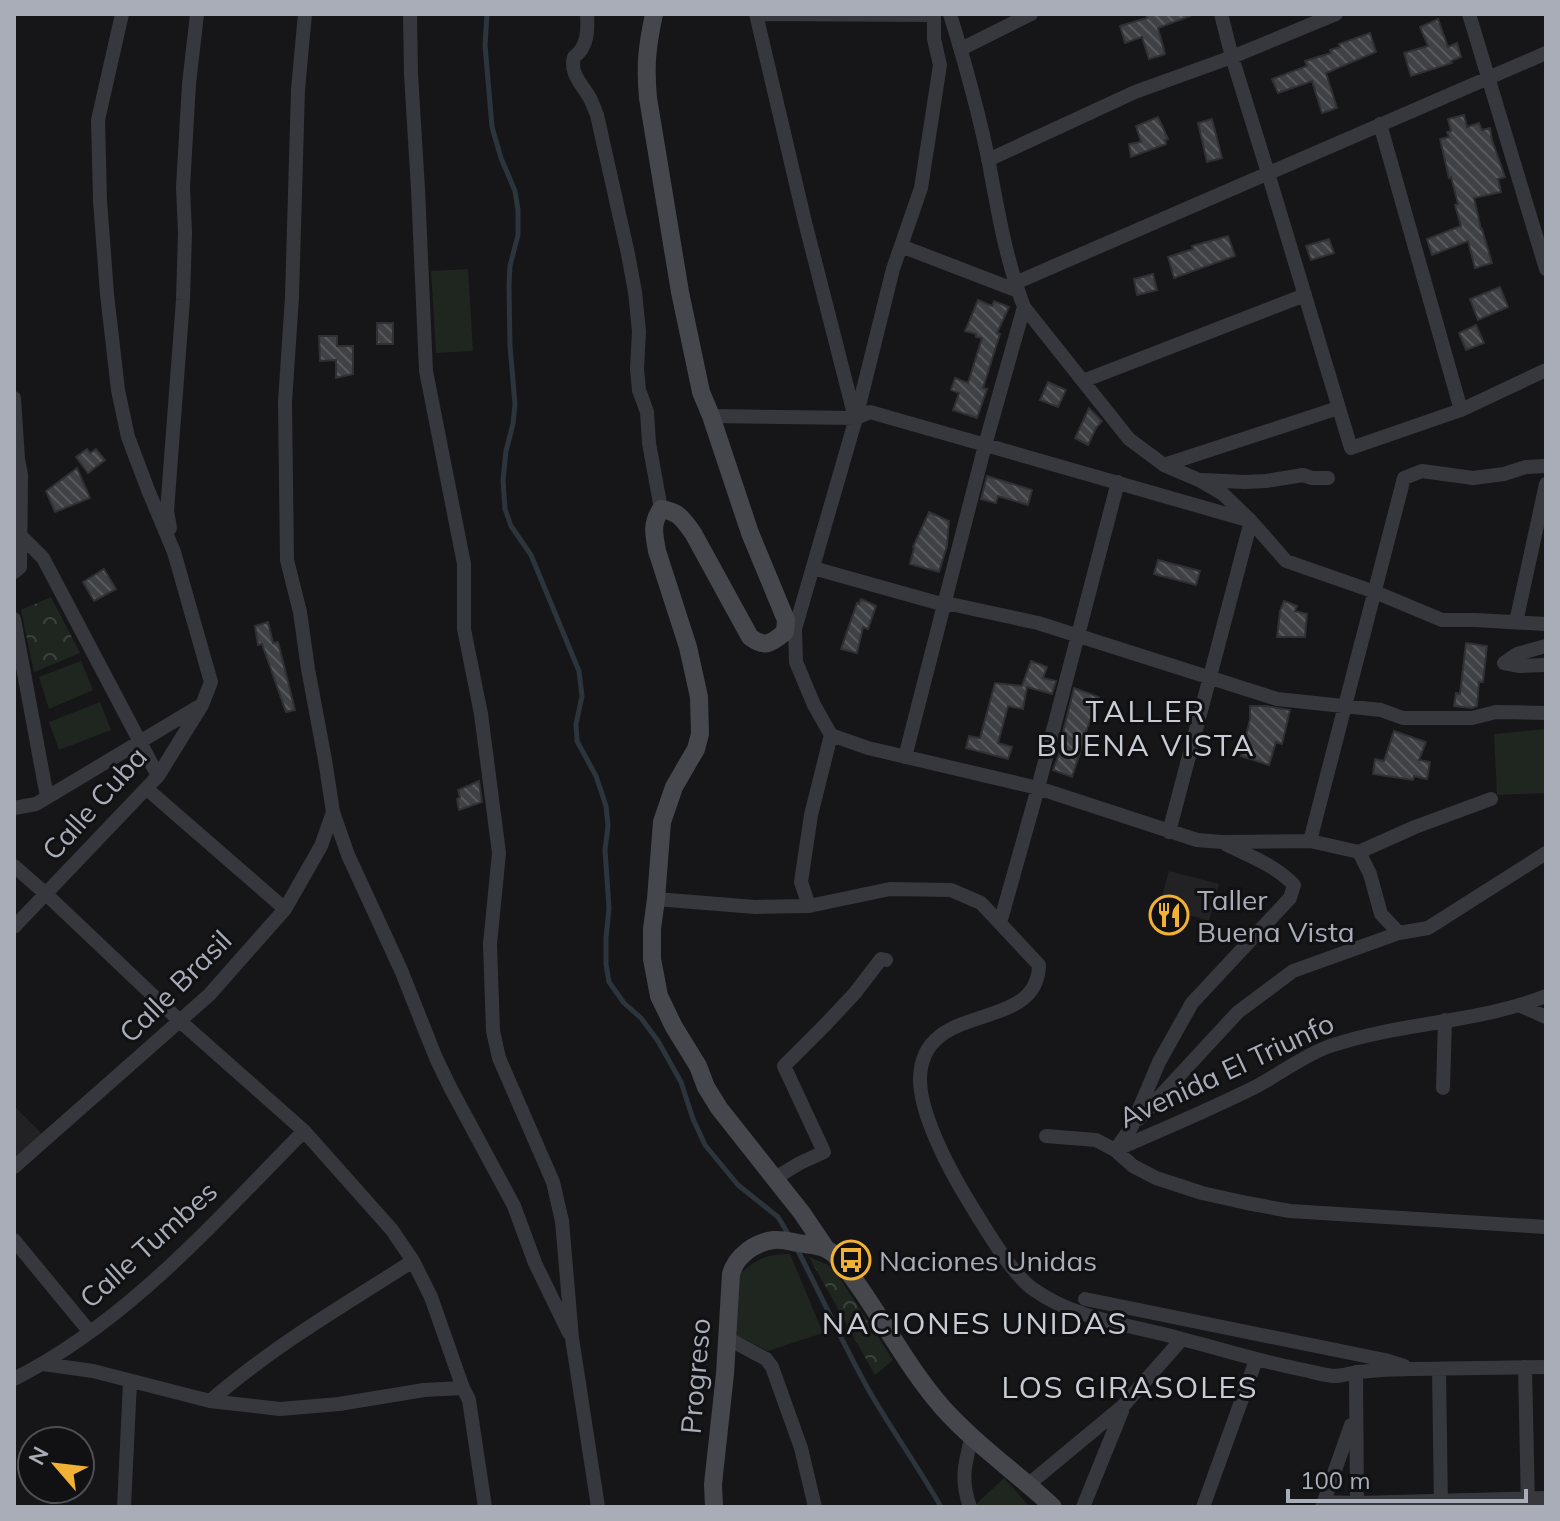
<svg xmlns="http://www.w3.org/2000/svg" width="1560" height="1521" font-family="Mulish,sans-serif">
<style>
.built{fill:#222225}
.park{fill:url(#park-crowns)}
.pitch{fill:#1e261f}
.lines{fill:none;stroke-linecap:round;stroke-linejoin:round}
.stream{stroke:#2c353c;stroke-width:5}
.building{fill:url(#building-back-hatch);stroke:#303034;stroke-width:2}
.street{stroke:#37383d;stroke-width:14}
.secondary{stroke:#45474d;stroke-width:18}
.labels{text-anchor:middle;dominant-baseline:central;stroke-width:6;stroke-linejoin:round;paint-order:stroke}
.street-label{font-size:28px;fill:#a8adb8;stroke:#111113}
.poi-label{font-size:28px;fill:#a8adb8;stroke:#111113;text-anchor:start}
.neighbourhood-label{font-size:30px;letter-spacing:2px;fill:#c9ccd4;stroke:#111113}
</style>
<defs>
<pattern id="park-crowns" width="20" height="18" patternUnits="userSpaceOnUse" patternTransform="scale(2)"><rect width="20" height="18" fill="#1e261f"/><path d="M2 6a3 3 0 1 1 6 0M12 15a3 3 0 1 1 6 0" fill="none" stroke="#3c433d"/></pattern>
<pattern id="building-back-hatch" width="6" height="6" patternUnits="userSpaceOnUse" patternTransform="scale(2)"><rect width="6" height="6" fill="#404145"/><path d="M-1 5l2 2M0 0l6 6M5-1l2 2" fill="none" stroke="#595a5e"/></pattern>
</defs>
<rect width="100%" height="100%" fill="#161618"/>
<path class="built" d="M1169,871L1219,884L1209,921L1159,906Z
M14,1106L43,1135L14,1157Z"/>
<path class="park" d="M51,597L80,653L34,672L21,610Z
M809,1257L828,1265L837,1274L893,1360L875,1375Z"/>
<path class="pitch" d="M468,269L473,351L436,353L431,271Z
M81,661L93,690L49,709L39,677Z
M100,702L111,730L59,750L49,722Z
M1546,729V793L1497,795L1494,734Z
M790,1254L823,1333L768,1351L736,1335L738,1275C759,1258 763,1255 790,1254Z
M1004,1478L1030,1507H975L974,1506Z"/>
<g class="lines">
<path class="stream" d="M487,14L485,45L492,127L501,158L515,191L518,210V235L510,266L509,286L510,346L515,404L513,424L506,451L503,480L505,509L511,526L531,555L579,671L582,696L576,724L577,741L596,776L606,806L608,826L605,850L609,908L606,938V964L609,982L624,1003L641,1018L658,1041L681,1082L693,1119L705,1145L738,1185L778,1217L790,1237
M797,1249C821,1295 842,1342 867,1387C890,1428 918,1466 941,1507"/>
</g>
<path class="building" d="M1146,14H1189L1190,16L1158,28L1165,54L1149,59L1142,37L1125,43L1120,26L1147,18Z
M1438,19L1448,47L1457,43L1461,57L1451,61L1452,63L1411,76L1404,53L1428,46L1420,27Z
M1370,33L1376,52L1326,73L1337,108L1322,113L1312,81L1278,93L1272,79L1307,66L1305,61L1331,53L1330,50L1340,47L1339,44Z
M1464,115L1467,127L1479,123L1482,130L1490,128L1492,140L1505,177L1498,179L1501,192L1474,198L1481,229H1482L1492,263L1475,268L1468,241L1432,255L1427,239L1461,226L1455,205L1458,204L1451,177L1449,178L1440,139L1449,137L1447,132L1451,131L1448,119Z
M1158,117L1168,139L1165,140L1166,144L1131,157L1129,144L1141,142L1136,126Z
M1212,119L1222,158L1207,162L1198,123Z
M1228,236L1235,256L1174,278L1168,257L1193,249L1192,246Z
M1329,239L1334,253L1311,260L1306,246Z
M1153,274L1157,290L1137,295L1134,279Z
M1500,287L1508,307L1478,320L1470,299Z
M978,300L992,306L994,301L1009,307L997,333L1000,334L983,388L987,389L977,418L953,410L959,393L951,390L955,378L968,383L982,338L976,337V334L965,331Z
M377,323H393V344H377Z
M1476,325L1484,343L1466,350L1459,333Z
M319,336H337V346H353V374L336,378V360L320,361Z
M1048,382L1066,390L1058,407L1040,400Z
M1089,408L1102,421L1096,428L1088,445L1075,438Z
M87,449L90,453L96,449L105,460L88,473L76,457Z
M77,468L90,498L55,512L46,491Z
M987,476L1032,490L1028,505L998,496L996,503L981,499Z
M929,512L949,521L947,546L939,572L910,564L914,548L913,547Z
M1158,560L1200,571L1196,585L1154,574Z
M104,569L116,589L94,601L83,582Z
M861,599L876,606L868,629L863,627L857,653L841,649L857,603L859,604Z
M1284,601L1297,606L1295,611L1307,614L1305,637H1277L1280,611Z
M268,622L273,643L278,642L295,710L286,712L262,644L258,645L255,626Z
M1466,643L1487,646L1483,682H1479L1477,706L1472,708L1454,706L1456,693L1460,694Z
M1031,661L1047,667L1043,678L1056,681L1052,694L1027,687L1023,709L1008,706L998,743L1012,747L1008,759L966,748L969,736L980,738L995,683L1022,686Z
M1074,688L1099,697L1084,737H1085L1072,777L1053,770L1061,749L1059,748Z
M1250,706H1266L1290,710L1282,744L1276,742L1269,765L1241,756L1250,719Z
M1394,731L1426,742L1419,760L1430,762L1427,779L1414,776L1413,780L1373,774L1375,759L1384,761Z
M479,781L482,802L459,810L457,799L460,797L458,790Z"/>
<g class="lines">
<path class="street" d="M305,14L298,89L292,297L285,402L287,560L300,612L308,669L325,760L333,812L348,855L401,970L436,1058L451,1089L514,1206L535,1263L569,1333
M410,14L411,74L418,189L426,371L464,564V629L481,714L499,853L490,944L493,1031L499,1058L553,1182L562,1221L572,1338L598,1507
M587,14C588,30 588,47 574,57C570,73 580,82 588,95C592,101 594,108 597,115L628,254L635,292L639,331L637,369L639,390L647,412L649,443L661,509
M756,14L805,222L854,414
M759,14L934,15V39L940,65L921,188L893,269L856,418L795,629L796,662L814,705L831,735L868,748L1038,788L1197,840L1222,842L1310,841L1359,852L1415,827L1491,799
M950,14C965,63 979,113 989,163C998,212 1006,260 1024,307L1129,439L1164,465L1199,480L1223,494L1251,521L1286,561L1375,592L1442,620H1475L1546,624
M1221,14L1232,57L1268,173L1351,448L1461,410L1546,370
M1469,14L1546,269
M961,49L1031,14
M1380,124L1461,410
M988,160L1135,92L1232,57L1336,14
M901,246L1018,291
M1015,283L1546,53
M1083,381L1305,295
M14,398L18,459L21,475L20,567L14,572
M711,416L856,418L870,412L1251,521L1169,832
M1164,465L1338,408
M1202,480L1245,482L1266,481L1303,475L1312,478H1328
M170,528L167,511L183,300L185,233L183,187L189,84L197,14
M19,534L43,558L158,776
M813,568L945,605H955L1038,623L1277,699L1381,710L1403,718H1472L1496,712L1546,713
M14,619L47,797
M1516,622L1546,484
M1504,663L1517,654L1546,646
M1504,663L1520,666L1546,665
M905,757L985,445L1024,307
M147,789L285,909
M14,808L36,804L198,707
M1310,841L1404,478L1422,471L1473,478L1504,474L1526,467L1546,466
M1227,845C1250,856 1276,866 1294,885L1290,898L1192,1003L1159,1062L1131,1128L1115,1150L1133,1166L1156,1178L1202,1193L1247,1203L1290,1211L1546,1227
M1359,852L1370,874L1381,914L1399,933L1428,928L1546,853
M14,866L46,894L181,1022L304,1131L392,1230L413,1261L431,1297L463,1388L469,1400L485,1507
M656,899L755,907L809,906L890,889L951,890L981,903L1039,965C1038,1035 921,998 920,1079C920,1114 948,1167 966,1197C980,1220 1012,1275 1033,1289C1076,1320 1132,1325 1182,1339C1221,1349 1259,1361 1299,1369C1310,1371 1323,1375 1334,1376C1342,1376 1351,1373 1358,1372C1376,1370 1395,1369 1413,1369C1457,1368 1502,1368 1546,1367
M809,906L801,882L811,815L831,735
M1000,923L1038,788L1118,482
M14,927L158,776L202,705L211,682L174,552L148,490L128,437L118,390L107,294L100,200L98,120L122,14
M1521,1006L1546,1017
M1443,1088L1445,1020
M1139,1119L1238,1012L1293,971L1399,933
M1046,1136L1096,1140L1115,1150C1162,1130 1209,1110 1255,1087C1280,1074 1304,1055 1330,1046C1401,1022 1477,1023 1546,996
M14,1167L209,995L285,909L321,846L333,812
M775,1178L800,1163L824,1152L784,1066L826,1024L855,993L881,959L886,960
M14,1240L89,1331
M1085,1299L1385,1360L1404,1366
M727,1338L766,1359L772,1367L801,1448L815,1507
M43,1364L93,1371L210,1401L280,1409L339,1404L424,1390L463,1388
M1525,1367L1528,1507
M1439,1369L1441,1507
M1356,1372L1357,1507
M14,1379C129,1321 215,1221 304,1131
M210,1401C272,1347 344,1305 413,1261
M1029,1484L1123,1406L1182,1339
M1324,1502L1357,1503L1546,1498
M124,1507L130,1382
M970,1507C960,1479 965,1463 972,1436
M1083,1507L1122,1411
M1203,1507L1256,1360
M1322,1507L1351,1425"/>
<path class="secondary" d="M654,14C647,47 645,65 648,98L680,292L701,392L711,416L750,533L786,620L785,632C771,644 765,648 750,637L693,533C682,518 679,512 661,509C651,525 654,533 657,551L688,647L699,697L700,734L696,749L674,787L662,822L656,899L652,929V959L659,996L674,1027L698,1066L706,1087L719,1108L802,1213L825,1247
M714,1507L713,1484L725,1374L731,1274C736,1256 755,1242 774,1240C784,1239 795,1243 805,1244C819,1246 824,1246 835,1255C875,1302 901,1360 942,1407C975,1444 1017,1473 1053,1507"/>
</g>
<defs>
<g id="restaurant-ring" transform="scale(2)"><circle r="9.5" fill="#111113" stroke="#f2b134" stroke-width="1.5"/><path d="M-5-6h1v4h1v-4h1v4h1v-4h1v5L-1.5 .5V6h-2V.5L-5-1ZM5-6V6H3V1.5H1.5Q1.5-4 5-6Z" fill="#f2b134"/></g>
<g id="bus-ring" transform="scale(2)"><circle r="9.5" fill="#111113" stroke="#f2b134" stroke-width="1.5"/><path d="M-5-6H5V4H4V6H2V4H-2V6H-4V4H-5ZM-3.5-4V0h7V-4ZM-3.5 1.2v1.5H-2V1.2ZM2 1.2v1.5H3.5V1.2Z" fill="#f2b134"/></g>
</defs>
<g fill-rule="evenodd">
<use href="#restaurant-ring" x="1169" y="915"/>
<use href="#bus-ring" x="851" y="1260"/>
</g>
<g class="labels">
<g class="street-label">
<text transform="translate(94 803) rotate(-48)">Calle Cuba</text>
<text transform="translate(175 986) rotate(-45)">Calle Brasil</text>
<text transform="translate(1226 1070) rotate(-25)">Avenida El Triunfo</text>
<text transform="translate(148 1244) rotate(-42)">Calle Tumbes</text>
<text transform="translate(695 1376) rotate(-85)">Progreso</text>
</g>
<g class="poi-label">
<text x="1197" y="899">Taller<tspan x="1197" dy="32">Buena Vista</tspan></text>
<text x="879" y="1260">Naciones Unidas</text>
</g>
<g class="neighbourhood-label">
<text x="1146" y="711">TALLER<tspan x="1146" dy="34">BUENA VISTA</tspan></text>
<text x="975" y="1323">NACIONES UNIDAS</text>
<text x="1130" y="1387">LOS GIRASOLES</text>
</g>
</g>
<rect width="1560" height="1521" fill="none" stroke="#a8adb8" stroke-width="32"/>
<g transform="translate(56 1465) rotate(298)"><circle r="38" fill="#111113" stroke="#4d4f55" stroke-width="2"/>
<path d="M0-6L14 30L0 20L-14 30Z" fill="#f2b134"/>
<text y="-12" font-size="22" font-weight="bold" text-anchor="middle" fill="#a8adb8">N</text>
</g>
<path d="M1288 1489v12h238v-12" fill="none" stroke="#a8adb8" stroke-width="4"/>
<text x="1300" y="1489" font-size="24" fill="#a8adb8" stroke="#111113" stroke-width="6" paint-order="stroke">100 m</text>
</svg>
